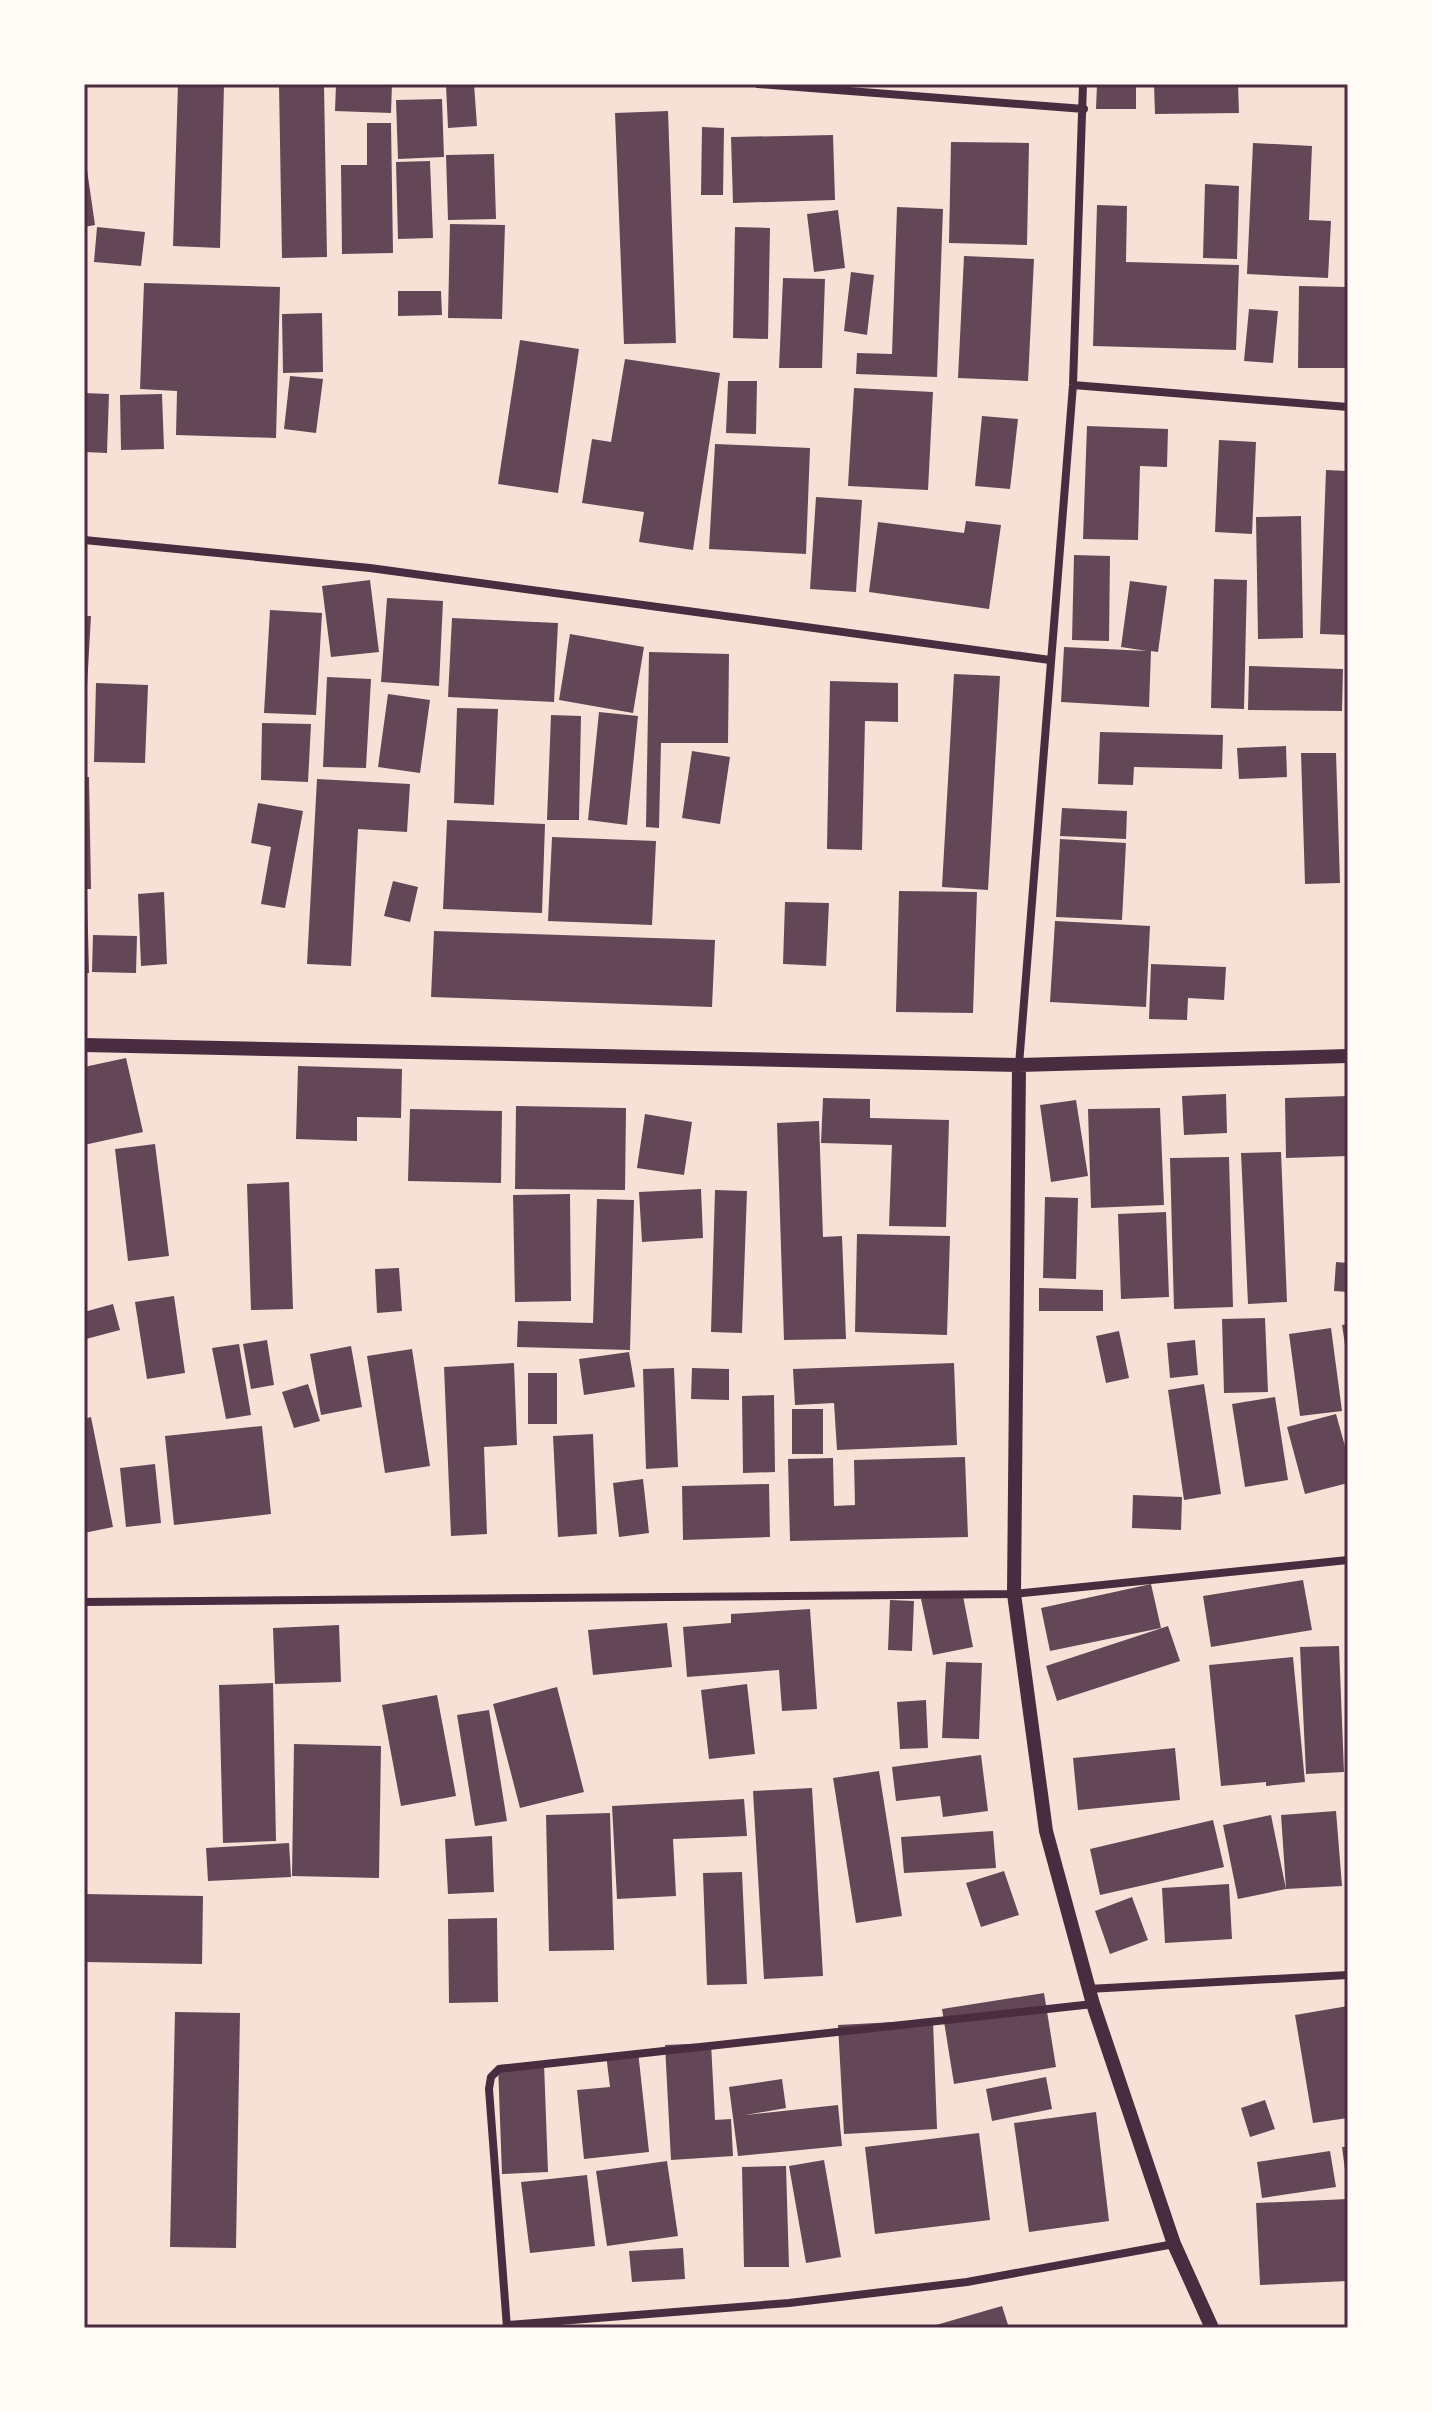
<svg xmlns="http://www.w3.org/2000/svg" width="1432" height="2412" font-family="Georgia,serif">
<style>
.building{fill:#644757}
.lines{fill:none;stroke-linecap:round;stroke-linejoin:round}
.minor{stroke:#4a2c40;stroke-width:8}
.tertiary{stroke:#4a2c40;stroke-width:14}
.neatline{fill:none;stroke:#4a2c40;stroke-width:3}
</style>
<rect width="100%" height="100%" fill="#f7e1d7"/>
<path class="building" d="M178,84L224,85L220,248L173,246Z
M336,84H392L391,113L335,111Z
M474,84L477,126L448,128L446,85Z
M1097,84H1136V109H1096Z
M1154,84H1238L1239,113L1155,114Z
M279,85H324L327,257L282,258Z
M442,99L444,157L398,159L396,100Z
M668,111L676,343L624,344L615,113Z
M367,123H391L393,253L342,254L341,165H367Z
M702,127L724,128L723,195H701Z
M833,135L835,200L733,203L731,137Z
M951,142L1029,143L1027,245L949,243Z
M1253,143L1312,146L1309,220L1331,221L1328,278L1247,274Z
M494,154L496,219L448,220L446,155Z
M430,161L433,238L398,239L396,162Z
M86,163L95,225L84,227V164Z
M1205,184L1239,186L1237,259L1203,258Z
M1097,205L1127,206L1126,262L1239,265L1236,350L1093,346Z
M897,207L943,209L937,377L856,374L857,353L892,354Z
M838,210L845,268L814,272L807,214Z
M450,224L505,225L502,319L448,318Z
M97,227L145,232L141,266L94,262Z
M735,227L770,228L768,339L733,338Z
M964,256L1034,259L1028,381L958,378Z
M851,272L874,275L867,335L844,331Z
M783,278L825,279L822,368H779Z
M144,283L280,287L276,438L176,435L177,391L140,389Z
M1299,286L1348,287V368H1298Z
M398,291H441L442,315L398,316Z
M1249,309L1278,311L1273,363L1244,361Z
M322,313L323,372L283,373L282,314Z
M520,340L579,349L558,493L498,484Z
M625,359L720,373L693,550L639,542L644,512L582,503L592,439L611,442Z
M290,376L323,379L316,433L284,429Z
M728,381H757L756,434L726,433Z
M854,388L933,392L928,490L848,486Z
M84,393L109,394L107,453L84,452Z
M162,394L164,449L121,450L120,395Z
M982,416L1018,419L1010,489L975,486Z
M1087,426L1168,429L1167,467L1140,466L1138,540L1083,539Z
M1219,440L1256,442L1252,534L1215,532Z
M715,444L810,448L806,554L709,549Z
M1326,470L1348,471V635L1320,634Z
M816,497L862,500L856,592L810,589Z
M1301,516L1303,638L1258,639L1256,517Z
M966,521L1001,525L989,609L869,592L878,522L964,533Z
M1074,555L1110,556L1109,641L1072,640Z
M1214,579L1247,580L1244,709L1211,708Z
M370,580L379,652L331,657L322,586Z
M1130,581L1167,586L1158,652L1151,651L1149,707L1061,702L1064,647L1147,651L1121,647Z
M387,598L443,601L439,686L381,682Z
M270,610L322,613L316,715L264,713Z
M84,616H91L86,704H84Z
M452,618L558,623L554,702L448,697Z
M570,634L644,647L633,713L559,700Z
M649,652L729,654L728,743H661L659,828L646,827Z
M1249,666L1343,669L1342,711L1248,710Z
M954,674L1000,676L988,890L942,887Z
M327,677L371,679L366,768L323,767Z
M830,681L898,683V722L865,721L862,850L827,849Z
M96,683L148,685L145,763L94,762Z
M388,694L430,700L420,773L378,767Z
M457,708L498,709L494,805L454,803Z
M599,712L638,716L627,825L588,820Z
M551,715L581,716L579,820H547Z
M262,723L311,724L308,782L261,780Z
M1100,732L1223,735L1222,769L1134,767L1133,785L1098,784Z
M1286,746L1287,777L1239,779L1237,748Z
M692,751L730,757L720,824L682,818Z
M1301,753H1336L1340,883L1305,884Z
M84,777H89L91,889H84Z
M317,779L410,784L407,832L358,829L351,966L307,964Z
M258,803L303,811L285,908L261,904L271,847L251,843Z
M1062,808L1127,811L1126,839L1060,836Z
M447,820L545,824L542,913L443,909Z
M552,837L656,841L652,925L548,921Z
M1060,839L1126,843L1122,920L1056,917Z
M393,881L418,887L410,922L384,916Z
M899,891L977,892L973,1013L896,1012Z
M84,892H87L89,973H84Z
M164,892L167,964L141,966L138,894Z
M785,902L829,903L826,966L783,964Z
M1055,921L1150,926L1146,1007L1050,1002Z
M434,931L715,940L712,1007L431,997Z
M93,935L137,936L136,973L92,972Z
M1151,964L1226,967L1224,1000L1188,998L1187,1020L1149,1019Z
M126,1058L143,1132L84,1145V1067Z
M298,1066L402,1069L401,1118L357,1117V1141L296,1139Z
M1226,1094L1227,1133L1184,1135L1182,1096Z
M1348,1096V1156L1286,1158L1285,1098Z
M823,1098L870,1099V1118L949,1120L946,1227L889,1226L892,1145L821,1143Z
M1076,1100L1088,1176L1051,1182L1040,1105Z
M516,1106L626,1108L625,1190L515,1189Z
M1160,1108L1164,1205L1091,1208L1088,1109Z
M410,1109L502,1111L501,1183L408,1181Z
M645,1114L692,1122L684,1175L637,1168Z
M819,1121L823,1237L842,1236L846,1339L784,1340L777,1123Z
M155,1144L169,1256L128,1261L115,1149Z
M1281,1152L1287,1302L1248,1304L1241,1153Z
M1229,1157L1233,1307L1174,1309L1170,1158Z
M289,1182L293,1309L251,1310L247,1184Z
M701,1189L703,1238L642,1242L639,1192Z
M715,1190L747,1191L742,1333L711,1332Z
M570,1194L571,1301L515,1302L513,1195Z
M1045,1197L1078,1198L1076,1279L1043,1278Z
M597,1199L634,1200L630,1350L517,1347L518,1321L593,1323Z
M1166,1212L1169,1297L1121,1299L1118,1214Z
M857,1234L950,1236L947,1335L855,1332Z
M1336,1262L1348,1263V1292L1334,1291Z
M399,1268L402,1311L377,1313L375,1269Z
M1039,1288L1103,1290V1311H1039Z
M174,1296L185,1373L147,1379L135,1302Z
M113,1304L120,1330L86,1339L84,1312Z
M1265,1318L1268,1392L1224,1393L1222,1319Z
M1348,1324V1351H1346L1342,1325Z
M1331,1328L1342,1411L1300,1416L1289,1334Z
M1119,1331L1129,1378L1106,1383L1096,1336Z
M267,1340L274,1385L251,1389L243,1344Z
M1195,1340L1198,1375L1170,1378L1167,1343Z
M239,1344L251,1415L226,1419L212,1348Z
M351,1346L362,1407L321,1415L310,1354Z
M412,1349L430,1466L385,1473L367,1356Z
M629,1352L635,1387L584,1395L579,1359Z
M514,1363L517,1445L484,1447L487,1534L451,1536L444,1367Z
M954,1363L957,1445L837,1450L834,1403L795,1405L793,1369Z
M674,1368L678,1467L646,1469L643,1369Z
M692,1368L729,1369V1400L691,1399Z
M528,1373H557V1424H528Z
M308,1384L320,1421L294,1428L282,1392Z
M1204,1384L1221,1494L1184,1500L1168,1390Z
M774,1395L775,1472L743,1473L742,1396Z
M1275,1397L1288,1480L1245,1487L1232,1404Z
M792,1409H823V1454H792Z
M1336,1414L1348,1457V1483L1305,1494L1287,1427Z
M91,1417L113,1527L84,1533V1419Z
M262,1426L271,1514L174,1525L165,1436Z
M593,1434L597,1534L558,1537L553,1436Z
M965,1457L968,1537L790,1541L788,1459L833,1458L834,1506L855,1505L854,1460Z
M155,1464L161,1523L126,1527L120,1468Z
M643,1479L649,1533L619,1537L613,1483Z
M769,1484L770,1537L683,1540L682,1486Z
M1133,1495L1182,1497L1181,1530L1132,1528Z
M1303,1580L1312,1630L1211,1647L1203,1596Z
M1151,1584L1161,1628L1050,1651L1041,1608Z
M962,1591L973,1647L933,1655L921,1599Z
M890,1600L914,1601L912,1651L888,1650Z
M810,1609L817,1709L782,1711L779,1670L687,1677L683,1627L731,1623V1614Z
M667,1623L672,1667L593,1675L588,1630Z
M339,1625L341,1682L275,1684L273,1628Z
M1168,1626L1180,1661L1057,1701L1046,1666Z
M1339,1646L1344,1772L1306,1774L1300,1647Z
M1293,1657L1305,1782L1266,1786V1782L1221,1786L1209,1665Z
M946,1662L982,1663L979,1739L942,1738Z
M273,1683L276,1841L223,1843L219,1685Z
M747,1684L755,1754L709,1759L701,1690Z
M557,1687L584,1792L520,1808L493,1704Z
M437,1695L456,1796L401,1806L382,1705Z
M926,1700L928,1748L900,1749L897,1702Z
M489,1710L507,1821L475,1826L457,1715Z
M294,1744L381,1746L379,1878L292,1876Z
M1175,1748L1180,1800L1078,1810L1073,1758Z
M981,1755L988,1811L943,1817L940,1796L896,1801L892,1767Z
M879,1771L902,1916L856,1923L833,1778Z
M812,1788L823,1976L764,1979L753,1791Z
M744,1799L747,1836L673,1839L676,1896L617,1899L612,1806Z
M1336,1811L1342,1886L1286,1889L1238,1899L1223,1825L1271,1815L1286,1889L1281,1815Z
M610,1813L614,1950L549,1951L546,1815Z
M1213,1820L1224,1867L1100,1895L1090,1849Z
M993,1831L996,1868L904,1873L901,1837Z
M492,1836L494,1892L448,1894L445,1839Z
M289,1843L291,1877L208,1881L206,1848Z
M1004,1871L1019,1915L981,1927L966,1883Z
M742,1872L747,1984L707,1985L703,1873Z
M1229,1884L1232,1939L1165,1943L1162,1888Z
M84,1894L203,1896L202,1964L84,1962Z
M1132,1897L1148,1940L1110,1954L1095,1911Z
M497,1918L498,2002L449,2003L448,1919Z
M1044,1993L1056,2067L954,2084L942,2009Z
M1348,2006V2118L1313,2123L1295,2015Z
M175,2012L240,2013L236,2248L170,2247Z
M933,2020L937,2129L844,2134L838,2025Z
M711,2043L715,2120L731,2119L733,2156L671,2160L665,2045Z
M638,2051L649,2152L584,2159L577,2090L610,2087L606,2054Z
M544,2063L548,2172L502,2174L498,2065Z
M1046,2077L1052,2109L992,2121L986,2089Z
M782,2079L786,2108L746,2115L838,2105L842,2146L738,2156L729,2087Z
M1265,2100L1275,2129L1250,2137L1241,2108Z
M1096,2112L1109,2221L1029,2232L1014,2123Z
M979,2133L990,2220L875,2234L865,2147Z
M1342,2147H1348V2177H1346Z
M1330,2151L1336,2187L1262,2198L1257,2162Z
M824,2160L841,2257L806,2263L789,2166Z
M667,2161L678,2236L607,2246L596,2171Z
M786,2166L789,2267H744L742,2167Z
M587,2175L595,2246L530,2253L521,2182Z
M1348,2199V2281L1260,2285L1256,2203Z
M683,2248L685,2279L632,2282L629,2251Z
M1002,2306L1009,2328H929V2327Z"/>
<g class="lines">
<path class="minor" d="M758,84L1084,109
M1073,385L1348,407
M84,540L370,568L1050,660
M1019,1065L1073,385L1083,84
M84,1602L1014,1594L1348,1560
M1088,1989L1348,1975
M507,2325L789,2303L967,2282L1174,2244
M507,2328L489,2089L491,2077L499,2069L1093,2004"/>
<path class="tertiary" d="M84,1045L1019,1065L1348,1056
M1019,1065L1014,1594L1046,1831L1093,2004L1174,2244L1212,2328"/>
</g>
<rect width="1432" height="2412" fill="none" stroke="#fffaf5" stroke-width="172"/>
<rect x="86" y="86" width="1260" height="2240" class="neatline"/>
</svg>
